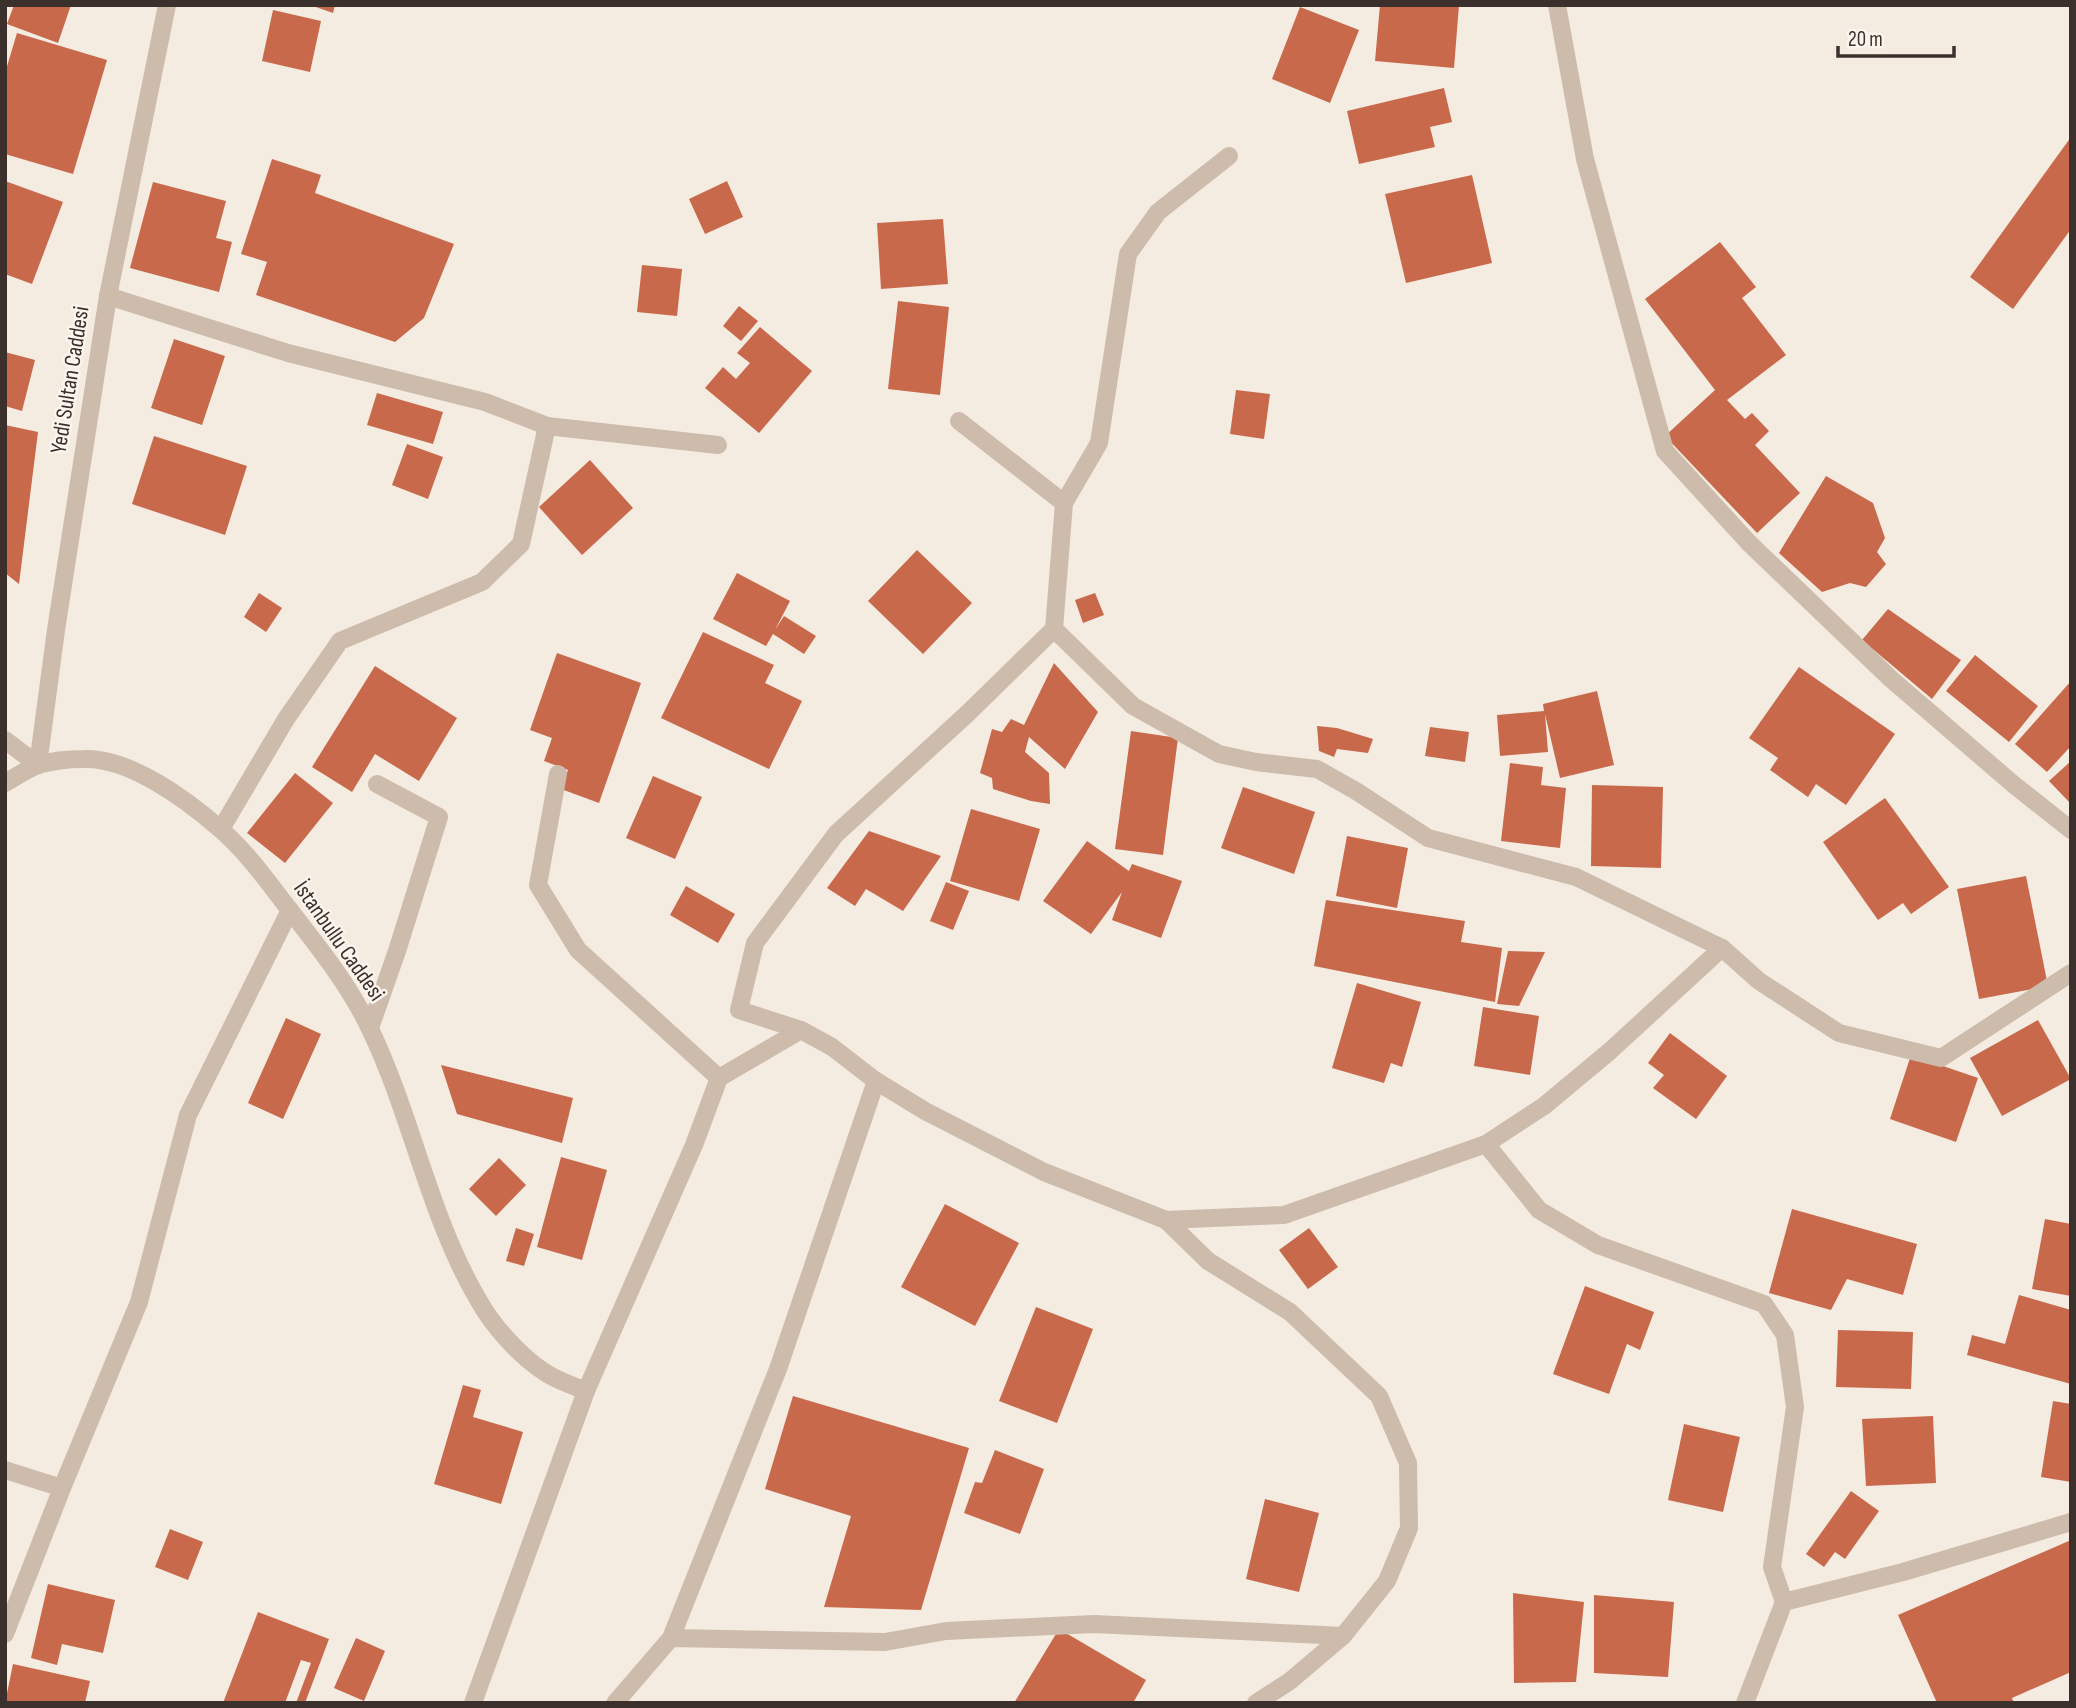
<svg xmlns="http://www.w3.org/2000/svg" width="2076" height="1708" font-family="'Sofia Sans Condensed',sans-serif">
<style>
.building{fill:#c8694b}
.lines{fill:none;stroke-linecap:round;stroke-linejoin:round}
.minor{stroke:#cdbbac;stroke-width:18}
.tertiary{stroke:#cdbbac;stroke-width:18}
.labels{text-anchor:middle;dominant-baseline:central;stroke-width:5;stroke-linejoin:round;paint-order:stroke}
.street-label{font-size:23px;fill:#3b302b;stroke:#fbf5ee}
</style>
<rect width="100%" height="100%" fill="#f4ebe1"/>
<path class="building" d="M14,5H71L58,43L7,24Z
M310,5H335L333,13Z
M1380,5H1459L1454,68L1375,61Z
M1300,7L1359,30L1330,103L1272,79Z
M273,10L321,21L310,72L262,61Z
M17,33L107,60L73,174L5,154V73Z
M1444,88L1452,122L1430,127L1435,147L1359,164L1347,111Z
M2071,137V229L2013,309L1970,277Z
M272,159L321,175L315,193L454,244L424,318L395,342L256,295L267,262L241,254Z
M1472,175L1492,263L1406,283L1385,194Z
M5,181L63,202L32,284L5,274Z
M727,181L743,217L705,234L689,199Z
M153,182L226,201L216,238L232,242L219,292L130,268Z
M943,219L948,284L881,289L877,223Z
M1720,242L1756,287L1742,298L1786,355L1727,400L1745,419L1752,413L1769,431L1755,445L1800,493L1757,533L1665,436L1715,390L1645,299Z
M642,265L682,269L677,316L637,312Z
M898,301L949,307L940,395L888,389Z
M739,306L758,321L741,341L723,326Z
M760,327L812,371L759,433L705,388L723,367L736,379L750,363L737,353Z
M174,339L225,356L202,425L151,408Z
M5,352L35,360L22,411L5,406Z
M1236,390L1270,394L1264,439L1230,434Z
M377,393L443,412L433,444L367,425Z
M5,425L38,432L19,584L5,573Z
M154,436L247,466L225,535L132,504Z
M407,444L443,457L428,499L392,485Z
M590,460L633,508L582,555L539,507Z
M1826,476L1873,503L1885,538L1877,552L1886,564L1866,587L1850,583L1822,592L1779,553Z
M917,550L972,603L923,654L868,601Z
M737,573L790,601L775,630L784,616L816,636L804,654L773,634L766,646L713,619Z
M259,593L282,608L266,632L244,617Z
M1095,593L1104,615L1083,623L1075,600Z
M1888,609L1961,660L1932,699L1862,640Z
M703,632L774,665L765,683L802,701L769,769L661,718Z
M557,653L641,683L599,803L561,789L568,770L544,761L552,738L530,730Z
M1975,655L2038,706L2009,742L1946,691Z
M1054,663L1098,712L1065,769L1029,737L1025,752L1049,773L1050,804L1031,801L993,789L992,778L980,773L992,729L1002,732L1011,719L1024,725Z
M375,666L457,718L419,781L375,754L352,792L312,767Z
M1799,667L1895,734L1846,805L1816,784L1808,797L1770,770L1778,758L1749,738Z
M2071,681V746L2047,772L2015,744Z
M1597,691L1614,765L1560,778L1545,714L1548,752L1500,756L1497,715L1544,711L1543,704Z
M1317,726L1337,728L1373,739L1368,753L1337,749L1334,757L1319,751Z
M1430,727L1469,732L1465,762L1425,756Z
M1131,731L1178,738L1163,855L1115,849Z
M2071,761V804L2049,781Z
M1510,763L1543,767L1541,785L1566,788L1560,848L1501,841Z
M295,773L333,803L285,863L247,833Z
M653,776L702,797L675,859L626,838Z
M1592,785L1663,787L1661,868L1591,866Z
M1243,787L1315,812L1294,874L1221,848Z
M1885,798L1949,887L1911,914L1903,903L1878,920L1823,842Z
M971,809L1040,829L1019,901L950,881Z
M869,831L941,856L903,911L866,889L855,906L827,888Z
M1347,836L1408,848L1397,908L1336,896Z
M1087,841L1129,871L1132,864L1182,881L1161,938L1112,920L1122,892L1091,934L1043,901Z
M2026,876L2048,986L1979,999L1957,889Z
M946,882L969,891L953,930L930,921Z
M686,886L735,914L718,943L670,915Z
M1326,900L1465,921L1461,942L1502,948L1495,1002L1314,966Z
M1508,951L1545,952L1519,1006L1497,1004Z
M1357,983L1421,1002L1402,1067L1391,1063L1384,1083L1332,1068Z
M1483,1007L1539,1016L1530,1075L1474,1066Z
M286,1018L321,1034L283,1119L248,1103Z
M2038,1020L2071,1079L2002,1116L1970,1058Z
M1670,1033L1727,1076L1696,1119L1653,1088L1664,1075L1648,1063Z
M1911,1055L1978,1078L1956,1142L1890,1119Z
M441,1065L573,1098L562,1143L457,1114Z
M561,1157L607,1170L582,1260L537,1247Z
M499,1158L526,1185L496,1216L469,1189Z
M945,1204L1019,1243L975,1326L901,1287Z
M1792,1209L1917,1244L1903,1295L1847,1279L1831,1310L1769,1293Z
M2045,1219L2071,1224V1296L2032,1289Z
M516,1228L534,1234L524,1266L506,1261Z
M1309,1228L1338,1267L1308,1289L1279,1250Z
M1585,1286L1654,1312L1640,1350L1627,1344L1609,1394L1553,1374Z
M2019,1295L2071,1310V1384L1967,1355L1972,1335L2005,1344Z
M1036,1307L1093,1329L1057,1423L999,1401Z
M1838,1330L1913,1332L1911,1389L1836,1387Z
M463,1385L481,1390L473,1417L523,1432L501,1504L434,1484Z
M793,1396L969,1448L921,1610L824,1607L851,1516L765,1489Z
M2053,1401L2071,1404V1482L2041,1477Z
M1933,1416L1936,1483L1866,1486L1862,1419Z
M1684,1424L1740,1437L1723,1512L1668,1500Z
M995,1450L1044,1469L1020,1534L964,1513L975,1482L982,1483Z
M1851,1491L1879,1511L1845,1559L1835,1552L1824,1567L1806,1554Z
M1265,1499L1319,1513L1299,1592L1246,1579Z
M170,1529L203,1542L188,1580L155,1567Z
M2071,1540V1672L2012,1698L2014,1703H1977L1976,1701L1971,1703H1937L1898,1615Z
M48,1584L115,1600L103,1653L62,1644L57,1665L31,1658Z
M1513,1593L1584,1602L1576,1682L1514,1683Z
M1594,1595L1674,1602L1668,1677L1594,1673Z
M258,1612L329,1639L305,1703H296L311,1663L301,1660L285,1703H223Z
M1059,1629L1146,1680L1133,1703H1014Z
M356,1638L385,1651L364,1701L334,1688Z
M13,1664L90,1681L85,1703H5Z"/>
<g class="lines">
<path class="minor" d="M1557,5L1585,159L1665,451L1749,543L1891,679L2013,784L2071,830
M108,296L288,353L485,402L547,426L718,445
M959,421L1064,503
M1054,629L1064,503L1099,443L1128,254L1158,212L1229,156
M5,740L38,765
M558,774L538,885L578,950L719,1078
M221,829L286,719L340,641L482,582L521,544L547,426
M370,1028L397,951L439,817L377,784
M801,1030L739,1010L755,943L836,834L967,714L1054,629L1133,706L1219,754L1256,762L1317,769L1356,791L1428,838L1576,877L1722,948
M1486,1144L1539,1210L1598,1245L1764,1304L1785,1335L1795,1407L1772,1567L1784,1602L1903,1572L2071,1522
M1166,1220L1208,1261L1290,1312L1379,1396L1408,1463L1409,1528L1387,1581L1343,1636L1290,1681L1256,1703
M5,1470L62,1488
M5,1634L62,1488L139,1302L188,1115L290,910
M671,1638L885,1642L946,1631L1094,1624L1343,1636
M473,1703L586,1391
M615,1703L671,1638L778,1369L876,1081
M1745,1703L1784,1602"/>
<path class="tertiary" d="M38,765L56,630L108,296L167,5
M5,783C16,777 27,769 38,765C51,761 71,759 85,759C130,758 187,800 219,828C245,850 265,878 285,904C316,944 349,984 371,1031C412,1117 430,1219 479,1301C492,1325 520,1356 543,1371C555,1380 572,1385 586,1391L694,1145L719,1078L801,1030L832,1047L876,1081L925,1111L1044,1172L1166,1220L1284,1215L1486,1144L1544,1106L1610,1051L1722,948L1759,981L1839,1033L1941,1058L2071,973"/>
</g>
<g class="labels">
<g class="street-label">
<text transform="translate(70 380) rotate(-81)">Yedi Sultan Caddesi</text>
<text transform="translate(339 941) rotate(55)">İstanbullu Caddesi</text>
</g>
</g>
<rect width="2076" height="1708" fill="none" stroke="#3b302b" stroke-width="14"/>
<path d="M1838 46v10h116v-10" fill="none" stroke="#3b302b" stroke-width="3.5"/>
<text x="1848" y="46" font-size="21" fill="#3b302b" stroke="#fbf5ee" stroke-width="5" paint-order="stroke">20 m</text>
</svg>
